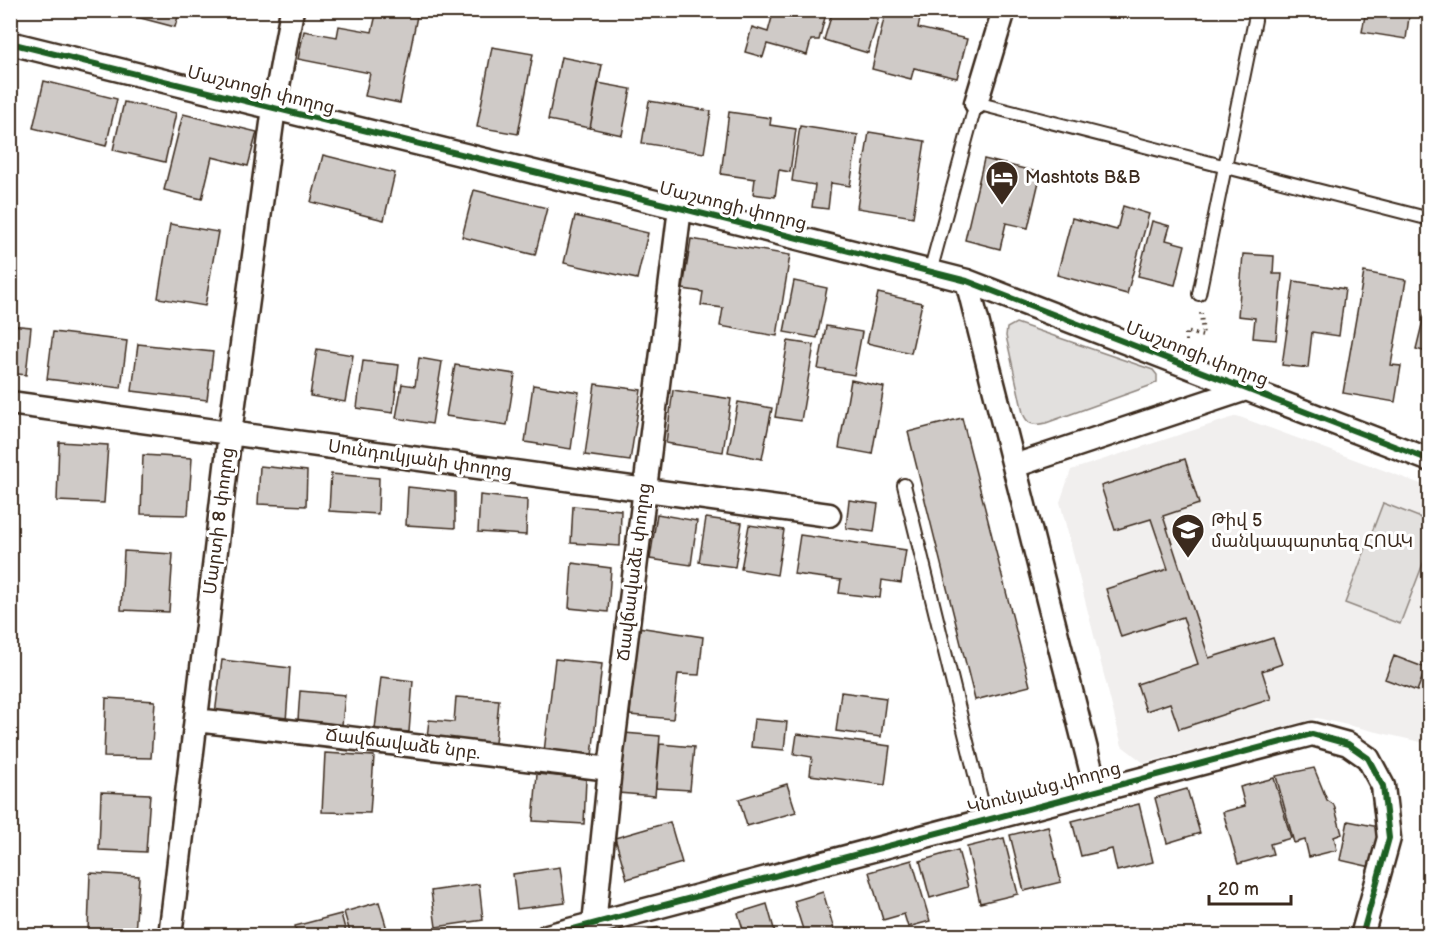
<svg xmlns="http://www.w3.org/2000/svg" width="1440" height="946" font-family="'Balsamiq Sans','Noto Sans Armenian',sans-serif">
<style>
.built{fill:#f1efee}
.green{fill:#e2e0de;stroke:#8e857e;stroke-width:1.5}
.building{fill:#cfcac7;stroke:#3b2a1e;stroke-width:1.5}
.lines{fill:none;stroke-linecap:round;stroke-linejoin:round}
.lane-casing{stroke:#3b2a1e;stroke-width:16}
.street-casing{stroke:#3b2a1e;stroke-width:27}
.path{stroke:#3b2a1e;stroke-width:4;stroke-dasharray:1.5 4.5;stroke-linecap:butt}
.lane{stroke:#fff;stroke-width:12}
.street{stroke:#fff;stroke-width:22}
.cycleway-casing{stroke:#fff;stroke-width:10}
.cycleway{stroke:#1b5e20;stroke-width:6}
.labels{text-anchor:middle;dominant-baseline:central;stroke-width:6;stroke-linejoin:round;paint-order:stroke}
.street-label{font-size:18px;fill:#3b2a1e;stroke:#fff}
.poi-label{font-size:18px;fill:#3b2a1e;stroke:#fff;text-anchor:start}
</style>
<rect width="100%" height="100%" fill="#fff"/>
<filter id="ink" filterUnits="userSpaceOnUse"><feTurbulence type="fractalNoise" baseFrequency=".0167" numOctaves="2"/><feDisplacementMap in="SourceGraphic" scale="12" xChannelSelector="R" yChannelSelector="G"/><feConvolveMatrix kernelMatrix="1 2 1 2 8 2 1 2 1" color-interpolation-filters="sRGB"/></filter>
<g filter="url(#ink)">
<path class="built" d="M1237,416L1429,487V744L1317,718L1144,763L1122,746L1060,502L1071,470Z"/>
<path class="green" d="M1016,323L1153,370L1157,375V382L1152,385L1046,423C1034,426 1027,425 1023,413L1006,336L1007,328Z
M1383,503L1429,521V548L1400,624L1345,603Z"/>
<path class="building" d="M110,10H180L175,27Z
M377,10H389L417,16L400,103L365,96L370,73L298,59L304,31L337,37L339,26L372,32Z
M774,10H827L819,40H811L807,55L767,44L763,57L745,52L752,27L768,32Z
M833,10H881L868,53L824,40Z
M886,10H922L918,28L967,39L957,78L914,68L911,79L872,69Z
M1366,10H1410L1406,39L1362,32Z
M492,47L533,54L518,134L477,127Z
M561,57L602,65L590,128L548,120Z
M44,81L117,99L106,146L33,128Z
M598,83L631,89L622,135L590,128Z
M649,101L711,111L704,153L642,143Z
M124,102L176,113L165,162L113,150Z
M729,112L771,118L770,125L796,129L790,172L779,170L775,197L753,194L755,179L721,174Z
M183,114L257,132L248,166L212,157L202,199L164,190Z
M800,126L858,135L850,186L831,183L828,209L812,207L815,185L792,181Z
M869,132L925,141L913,217L857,208Z
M323,155L395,173L384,220L311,202Z
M984,159L1041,173L1028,228L1006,223L1000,249L965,240Z
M474,190L547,208L535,255L462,237Z
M1123,206L1149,214L1127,294L1057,275L1072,218L1117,230Z
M575,216L648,233L637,279L564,263Z
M1152,221L1170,226L1166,240L1185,245L1175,285L1138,276Z
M170,224L218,232L205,306L158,298Z
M691,239L790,255L777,336L720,326L723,308L701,305L703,292L683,289Z
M1243,254L1274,256L1273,274H1282L1276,340L1253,338L1255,318L1238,316Z
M1364,272L1406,280L1391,365L1401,366L1395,402L1343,393Z
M794,281L827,288L817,338L784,332Z
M1294,281L1345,289L1339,336L1312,332L1308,368L1282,365Z
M878,293L922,303L911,353L867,343Z
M1427,304H1430V353L1416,349Z
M10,325L31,327L26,375L10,373Z
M826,326L862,332L854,375L818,369Z
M53,332L127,341L121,388L47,379Z
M788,341L814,345L801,421L775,417Z
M138,344L213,352L207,400L132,391Z
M317,349L353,355L345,402L310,396Z
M419,358L442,362L432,424L396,418L402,384L415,386Z
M363,361L399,365L393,413L357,408Z
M455,365L515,374L507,425L446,416Z
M851,380L884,387L872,454L839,448Z
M595,384L641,390L630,461L585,455Z
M533,385L579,392L571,449L525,442Z
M673,390L731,399L723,452L666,443Z
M738,402L772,408L762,459L728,452Z
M962,418L1030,686L975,700L908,432Z
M10,431H15L10,484Z
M59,442L108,445L104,503L57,501Z
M143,455L192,458L188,515L141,514Z
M1185,459L1199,504L1163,516L1209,658L1273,638L1282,664L1262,671L1271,699L1179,729L1170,703L1146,711L1137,684L1198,664L1183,617L1121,637L1106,589L1168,569L1151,519L1115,530L1101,486Z
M260,466L307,471L306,506L258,504Z
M331,474L379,478L378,514L329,511Z
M408,487L455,492V528L406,525Z
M480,495L527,500L526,535L478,532Z
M849,500L878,504L874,532L846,528Z
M573,506L621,510L620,546L571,543Z
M657,514L697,521L691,565L650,559Z
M706,518L742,523L735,567L699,562Z
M749,525L784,530L777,575L741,569Z
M800,535L906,550L901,583L882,580L880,598L839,593L841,580L794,574Z
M124,551L173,554L169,612L121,610Z
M572,563L611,568L608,612L569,608Z
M638,627L703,637L699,675L678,674L673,719L630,715Z
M1394,656L1426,668L1417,691L1385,679Z
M555,659L602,664L592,756L544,752Z
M222,660L290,668L286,721L215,714Z
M381,677L413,681L409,732L375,729Z
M300,691L345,695L342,725L298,720Z
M841,692L886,698L881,737L836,731Z
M456,697L499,700L495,743L427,738L429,720L454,722Z
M106,698L155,701L151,758L104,757Z
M754,719L787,722L784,750L751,747Z
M624,733L660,736L655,796L618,793Z
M797,734L890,746L885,785L810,775L812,757L794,754Z
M660,744L694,747L690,790L656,788Z
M325,753L374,756L370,813L322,812Z
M1314,768L1327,800L1334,805L1342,834L1334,837L1337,850L1309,857L1305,840L1294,843L1276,776Z
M537,774L586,779L584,824L533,821Z
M1274,778L1291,838L1270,844L1273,854L1238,864L1223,812L1245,806L1240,787Z
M787,784L796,812L747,826L739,799Z
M1187,789L1200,833L1167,843L1155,798Z
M101,792L150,794L146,852L99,850Z
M1139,804L1153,862L1117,871L1112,849L1081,856L1072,821Z
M1348,821L1379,827L1371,867L1340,860Z
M670,822L682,863L627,879L615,838Z
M1048,826L1061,882L1024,891L1010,835Z
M1004,838L1018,894L980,903L967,847Z
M958,850L968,887L930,898L920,861Z
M912,860L930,921L908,927L904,914L883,920L869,872Z
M560,867L565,903L517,909L513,874Z
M90,873L139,876L135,934L88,932Z
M479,884L483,920L436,927L431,891Z
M823,892L836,936H805L794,901Z
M379,902L389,936H351L344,912Z
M767,904L776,936H745L738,913Z
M341,914L347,936H297L295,926Z
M660,927L662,936H624Z"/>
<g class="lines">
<g class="lane-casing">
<path id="lane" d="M930,272L976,103L1430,219
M1199,294L1255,20
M904,485L986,819"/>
</g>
<g class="street-casing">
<path id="street" d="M10,43L680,208L967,281L1430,460
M976,103L1004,10
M967,281L1096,789
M10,403L829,515
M1014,466L1246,389
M196,720L610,769
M170,936L230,433L274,108L292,10
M547,936L1312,734L1348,744L1368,758L1383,786L1389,838L1362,936
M597,936L594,924L610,769L680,208"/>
</g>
<path class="path" d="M1186,341V332L1203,336L1201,313"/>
<use href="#lane" class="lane"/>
<use href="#street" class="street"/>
<g class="cycleway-casing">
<path id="cycleway" d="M10,43L680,208L967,281L1430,460
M547,936L1312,734L1348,744L1368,758L1383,786L1389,838L1362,936"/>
</g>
<use href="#cycleway" class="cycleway"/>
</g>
</g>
<defs>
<g id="hotel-pin" transform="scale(1.725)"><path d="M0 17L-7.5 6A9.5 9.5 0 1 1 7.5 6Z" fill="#3b2a1e" stroke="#fff"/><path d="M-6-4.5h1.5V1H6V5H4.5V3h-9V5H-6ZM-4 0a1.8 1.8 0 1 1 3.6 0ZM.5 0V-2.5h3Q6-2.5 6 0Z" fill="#fff"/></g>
<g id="school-pin" transform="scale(1.725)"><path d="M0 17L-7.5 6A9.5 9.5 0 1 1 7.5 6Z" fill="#3b2a1e" stroke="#fff"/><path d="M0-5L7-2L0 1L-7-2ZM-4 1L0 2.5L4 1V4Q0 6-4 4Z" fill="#fff"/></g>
</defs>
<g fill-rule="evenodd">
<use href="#hotel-pin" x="1002" y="177"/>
<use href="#school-pin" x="1188" y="530"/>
</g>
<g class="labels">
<g class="street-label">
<text transform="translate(261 90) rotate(14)">Մաշտոցի փողոց</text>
<text transform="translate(733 206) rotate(14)">Մաշտոցի փողոց</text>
<text transform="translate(1197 354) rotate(21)">Մաշտոցի փողոց</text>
<text transform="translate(420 459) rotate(8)">Սունդուկյանի փողոց</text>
<text transform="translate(219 521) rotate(-83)">Մարտի 8 փողոց</text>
<text transform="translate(634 572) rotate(-83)">Ճավճավաձե փողոց</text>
<text transform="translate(403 744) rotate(7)">Ճավճավաձե նրբ.</text>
<text transform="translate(1044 788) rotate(-15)">Կնունյանց փողոց</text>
</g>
<g class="poi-label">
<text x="1025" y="177">Mashtots B&amp;B</text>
<text x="1211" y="520">Թիվ 5<tspan x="1211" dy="21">մանկապարտեզ ՀՈԱԿ</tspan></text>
</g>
</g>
<rect width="1440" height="946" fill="none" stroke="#fff" stroke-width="36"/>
<rect x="18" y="18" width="1404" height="910" fill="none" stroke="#3b2a1e" stroke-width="2" filter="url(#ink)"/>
<path d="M1209 895v9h82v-9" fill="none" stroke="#3b2a1e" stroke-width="3"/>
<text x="1218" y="895" font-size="18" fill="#3b2a1e" stroke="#ffffff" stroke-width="4.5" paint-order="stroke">20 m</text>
</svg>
